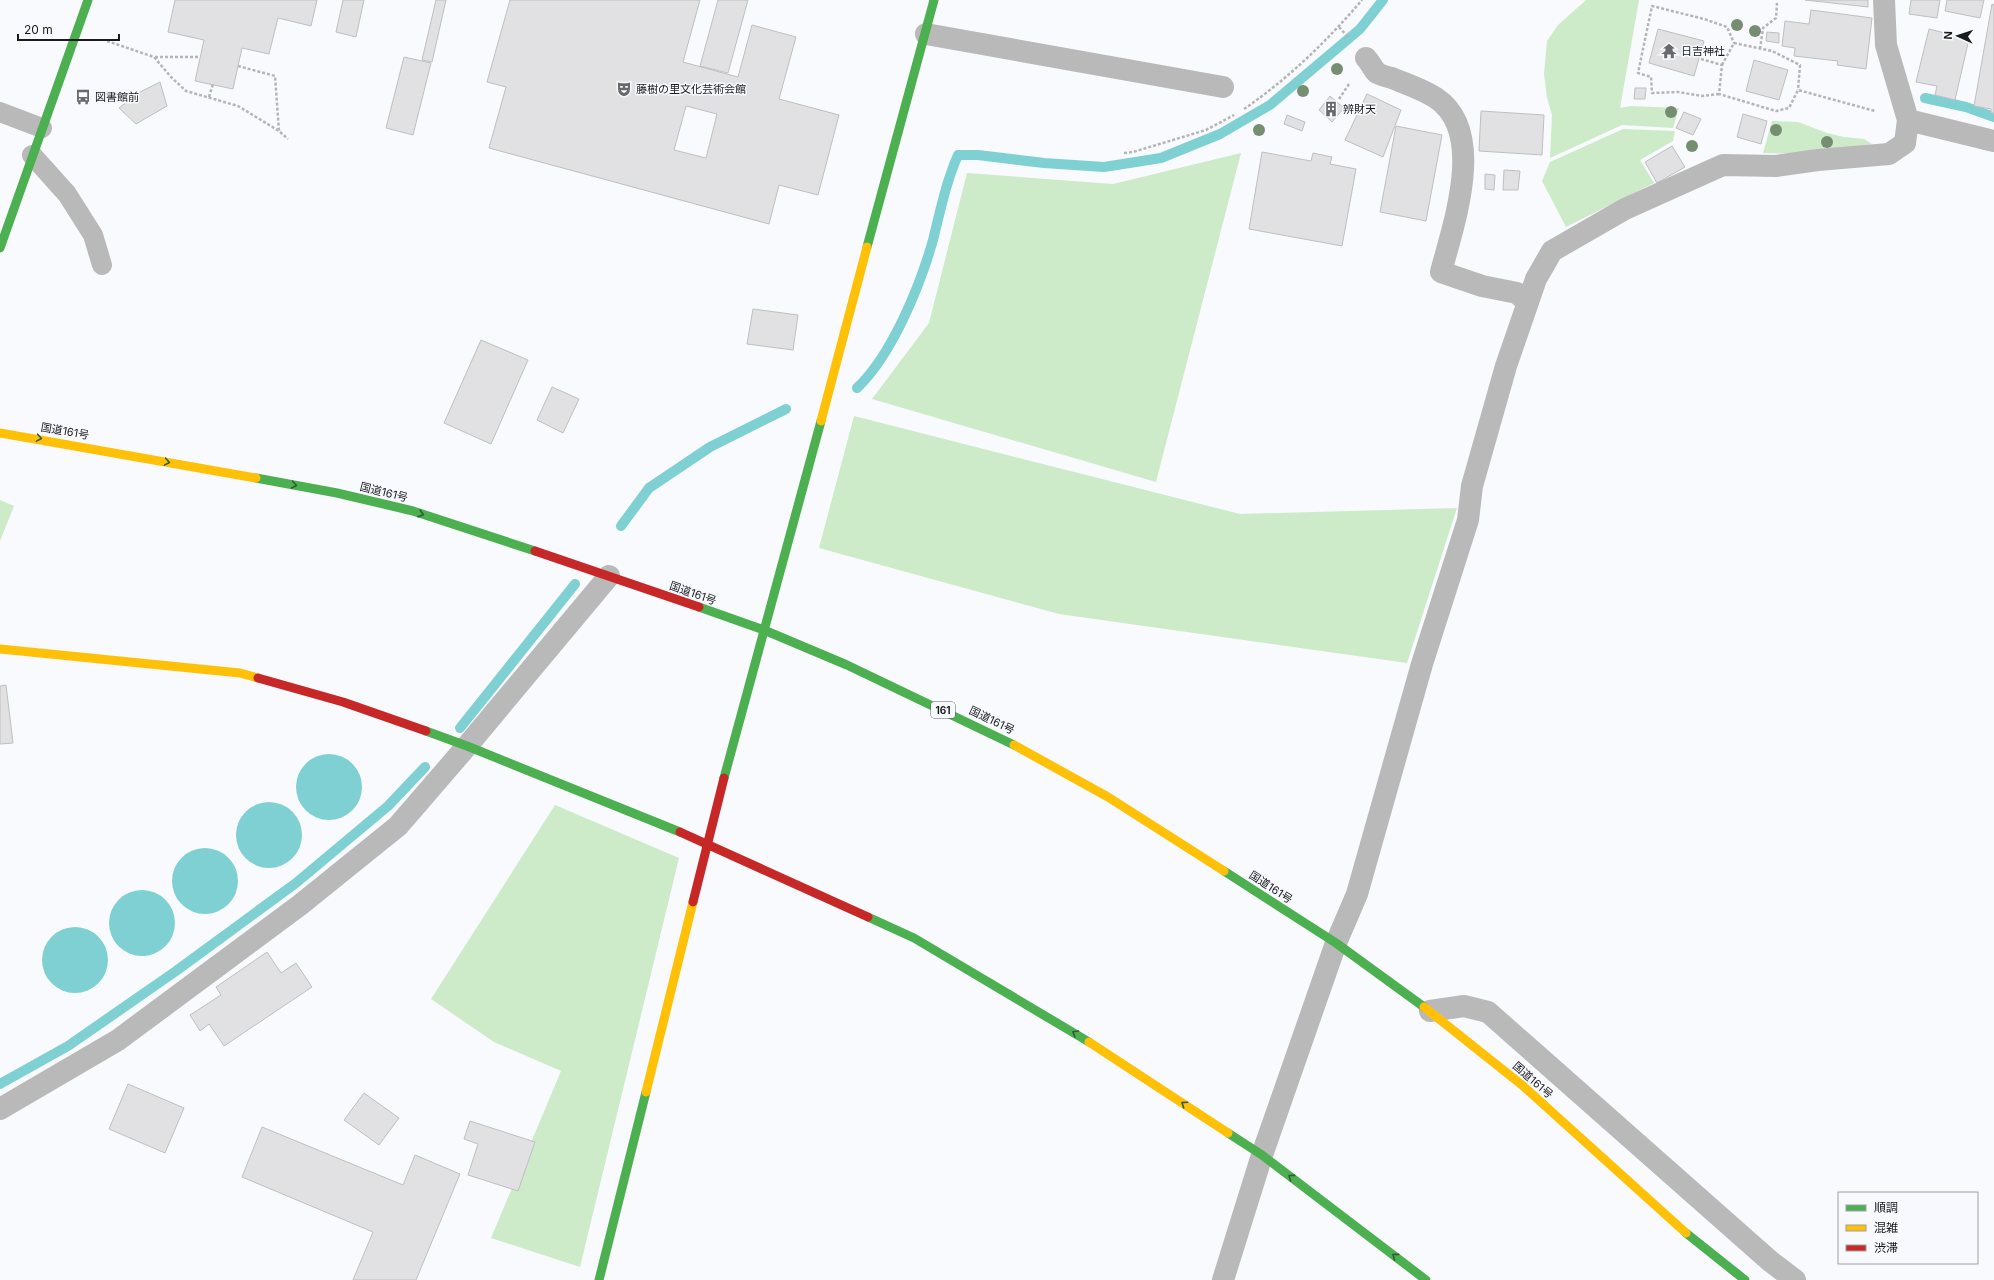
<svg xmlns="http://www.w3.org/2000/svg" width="1994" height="1280" font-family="Inter,'Noto Sans JP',sans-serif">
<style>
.green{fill:#cdeac9}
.water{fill:#7ed0d2}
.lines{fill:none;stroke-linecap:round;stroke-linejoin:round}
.stream{stroke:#7ed0d2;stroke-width:10}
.building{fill:#e1e1e4;stroke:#bfbfc1;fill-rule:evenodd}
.path{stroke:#b5b5b6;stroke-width:2.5;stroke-dasharray:3 2;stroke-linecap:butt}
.lane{stroke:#b9b9b9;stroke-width:20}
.street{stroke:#b9b9b9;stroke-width:22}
.fast{stroke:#4caf50;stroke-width:9}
.slow{stroke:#ffc107;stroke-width:9}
.jam{stroke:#c62828;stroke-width:9}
.tree{fill:#758e72}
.oneway{stroke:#305e34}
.labels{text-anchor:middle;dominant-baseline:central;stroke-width:3;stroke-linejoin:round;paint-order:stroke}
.shield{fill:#f7f9fe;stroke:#5c5e61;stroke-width:1}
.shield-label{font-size:10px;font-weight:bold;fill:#1a1b1e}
.poi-label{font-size:11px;fill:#1a1b1e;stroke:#f7f9fe;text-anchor:start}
.street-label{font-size:11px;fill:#1a1b1e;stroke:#f7f9fe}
</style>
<rect width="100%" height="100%" fill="#f8fafd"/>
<path class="green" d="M1586,0H1639L1620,108L1631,106L1679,108L1673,128L1622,125L1550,158L1552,115L1547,98L1544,74L1547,41L1558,25Z
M1772,121L1798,122L1827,133L1844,137L1864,139L1872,144C1835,150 1800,155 1763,153Z
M1623,129L1675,131L1673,141L1640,160L1654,183L1566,227L1542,181L1550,162Z
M1241,153L1156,482L872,399L929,323L967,173L1113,184Z
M854,416L1240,514L1457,508L1407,663L1059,614L819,548Z
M0,500L14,506L0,541Z
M555,805L679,858L580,1267L491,1238L561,1071L494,1042L431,999Z"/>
<path class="water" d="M296 787a33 33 0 1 1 66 0a33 33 0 1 1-66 0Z
M236 835a33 33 0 1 1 66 0a33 33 0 1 1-66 0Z
M172 881a33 33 0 1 1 66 0a33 33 0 1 1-66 0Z
M109 923a33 33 0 1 1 66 0a33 33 0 1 1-66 0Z
M42 960a33 33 0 1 1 66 0a33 33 0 1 1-66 0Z"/>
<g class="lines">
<path class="stream" d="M1925,98L1966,107L1994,117
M857,388C892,355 920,286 933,240C940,212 946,182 958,155H978L1044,163L1104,167L1161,158L1220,134L1270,105L1360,29L1383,0
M621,526L649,488L710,447L786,409
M460,728L575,584
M0,1084L68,1046L176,971L296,883L388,806L425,767"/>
</g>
<path class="building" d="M175,0H317L311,26L278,18L269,54L242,48L233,89L195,81L204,40L168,32Z
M343,0H364L356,37L336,32Z
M436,0H446L432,62L422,60Z
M510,0H700L683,62L738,77L752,25L796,37L779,99L839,115L818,195L779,185L769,224L489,148L506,87L487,82ZM686,106L717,114L706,158L674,150Z
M718,0H748L728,73L700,66Z
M1805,0H1868V7Z
M1911,0H1940L1937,18L1909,14Z
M1947,0H1984L1980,18L1945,11Z
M1992,4L1994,5V113H1991V109L1974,106Z
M1811,10L1872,18L1866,69L1837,65L1838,61L1794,56L1795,48L1782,46L1785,21L1809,24Z
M1658,29L1704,41L1694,76L1649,63Z
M1929,29L1969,39L1955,100L1935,95L1937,86L1916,82Z
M1767,32L1779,33V43L1766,41Z
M404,57L431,63L413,135L386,128Z
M1754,60L1788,70L1779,100L1746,91Z
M160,82L167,106L136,124L119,108L138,93Z
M1635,88H1646L1645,99H1634Z
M1367,94L1401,110L1383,157L1345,140Z
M1330,96L1344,108L1332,122L1319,110Z
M1481,111L1544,115L1542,155L1479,151Z
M1684,112L1701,119L1693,135L1676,128Z
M1743,114L1767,121L1761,144L1737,137Z
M1287,115L1305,122L1302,131L1284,124Z
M1396,126L1442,135L1426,221L1380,212Z
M1672,146L1685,167L1657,183L1645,162Z
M1262,152L1311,161L1313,153L1332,157L1330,164L1356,169L1342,246L1249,229Z
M1504,170L1520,171L1518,190H1503Z
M1485,174L1495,175L1494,190L1485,189Z
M753,309L798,315L793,350L747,344Z
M481,340L528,360L491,444L444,423Z
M552,387L579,399L563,433L537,420Z
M6,685L13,743L0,744V686Z
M267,952L281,973L296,963L312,987L224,1046L209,1024L200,1031L190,1015L221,995L216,987Z
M128,1084L184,1108L165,1153L109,1129Z
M364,1093L399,1118L379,1145L344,1120Z
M470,1121L535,1142L518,1191L468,1175L478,1144L464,1139Z
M262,1127L403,1185L415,1155L460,1174L416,1280H353L373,1232L242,1177Z"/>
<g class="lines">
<path class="path" d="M1339,27L1348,37
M107,41L154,57L171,77L186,91L238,106L279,131L288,139
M1760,49L1763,28L1776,18L1777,4H1774
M155,57H200
M1701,59L1722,65L1719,94L1776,111L1789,108L1798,90L1875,111
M1722,65L1734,43L1772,51L1800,65L1798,90
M238,66L275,76L279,131
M1719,94L1702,96L1678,92L1652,93L1651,77L1638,73L1652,6L1704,19L1727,27L1734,43
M209,97L213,84
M1339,99L1349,84
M1244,109C1288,79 1327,41 1362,0
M1124,153L1133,152L1206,130L1234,115"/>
<path class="lane" d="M0,112L42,128
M32,155L67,194L93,235L102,265"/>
<path class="street" d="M926,34L1223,87
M1366,58C1370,62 1373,69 1377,73C1381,75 1387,77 1392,78C1406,84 1422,89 1436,98C1487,132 1453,225 1441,272L1482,286L1517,293L1527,302
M1908,120L1994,141
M1430,1011L1464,1006L1488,1012L1770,1261L1795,1280
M0,1109L118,1040L300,905L398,826L467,746L609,576
M1223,1280L1262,1155L1336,943L1357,894L1422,664L1468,520L1472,486L1506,366L1536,279L1552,251L1625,209L1723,165L1776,166L1818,160L1889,154L1905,143L1908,120L1886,45L1884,0"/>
<path class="fast" d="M867,247L934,0
M0,248L88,0
M256,478L337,493L413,511L535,551
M699,607L764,630L847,665L1014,745
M426,731L467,746L680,832
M724,778L821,421
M1224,871L1336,943L1424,1007
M868,917L914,938L1089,1042
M1228,1133L1262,1155L1426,1280
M1686,1233L1745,1280
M599,1280L646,1092"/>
<path class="slow" d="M821,421L867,247
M0,433L256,478
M0,649L240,673L258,678
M1014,745L1108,797L1224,871
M1424,1007L1522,1085L1686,1233
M1089,1042L1228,1133
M646,1092L693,902"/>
<path class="jam" d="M535,551L699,607
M258,678L343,702L426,731
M680,832L868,917
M693,902L724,778"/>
</g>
<g class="tree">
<circle cx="1737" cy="25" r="6"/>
<circle cx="1755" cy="31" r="6"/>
<circle cx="1337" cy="69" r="6"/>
<circle cx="1303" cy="91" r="6"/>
<circle cx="1671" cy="112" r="6"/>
<circle cx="1259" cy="130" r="6"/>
<circle cx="1776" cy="130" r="6"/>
<circle cx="1827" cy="142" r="6"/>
<circle cx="1692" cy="146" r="6"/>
</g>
<defs><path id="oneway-chevron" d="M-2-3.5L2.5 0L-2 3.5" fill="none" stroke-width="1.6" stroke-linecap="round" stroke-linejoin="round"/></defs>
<g class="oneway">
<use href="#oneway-chevron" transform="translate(39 438) rotate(10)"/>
<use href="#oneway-chevron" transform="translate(167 462) rotate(10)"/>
<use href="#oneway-chevron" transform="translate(294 485) rotate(10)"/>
<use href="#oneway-chevron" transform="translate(421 514) rotate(17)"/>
<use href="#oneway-chevron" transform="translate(1075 1033) rotate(-149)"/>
<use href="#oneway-chevron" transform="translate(1184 1104) rotate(-146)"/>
<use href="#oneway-chevron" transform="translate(1291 1177) rotate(-143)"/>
<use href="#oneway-chevron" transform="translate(1395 1256) rotate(-143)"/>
</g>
<defs>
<g id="temple-bare" transform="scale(1.2)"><path d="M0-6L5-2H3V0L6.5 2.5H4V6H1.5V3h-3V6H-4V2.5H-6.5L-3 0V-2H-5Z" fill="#68696c" stroke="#f7f9fe" stroke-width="2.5" paint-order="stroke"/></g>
<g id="theatre-bare" transform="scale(1.2)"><path d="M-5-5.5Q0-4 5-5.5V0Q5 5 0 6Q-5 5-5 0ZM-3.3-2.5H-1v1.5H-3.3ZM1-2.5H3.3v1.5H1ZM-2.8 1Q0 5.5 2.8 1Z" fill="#68696c" stroke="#f7f9fe" stroke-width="2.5" paint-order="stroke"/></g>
<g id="bus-bare" transform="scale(1.2)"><path d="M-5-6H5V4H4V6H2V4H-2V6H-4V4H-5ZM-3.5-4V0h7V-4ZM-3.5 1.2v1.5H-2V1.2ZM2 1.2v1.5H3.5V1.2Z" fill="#68696c" stroke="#f7f9fe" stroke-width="2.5" paint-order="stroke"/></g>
<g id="building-bare" transform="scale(1.2)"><path d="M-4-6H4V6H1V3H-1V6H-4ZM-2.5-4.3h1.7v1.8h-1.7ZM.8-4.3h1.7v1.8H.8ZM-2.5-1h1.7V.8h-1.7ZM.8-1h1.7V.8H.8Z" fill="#68696c" stroke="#f7f9fe" stroke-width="2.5" paint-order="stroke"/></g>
</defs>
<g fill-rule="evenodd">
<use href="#temple-bare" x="1669" y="51"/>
<use href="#theatre-bare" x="624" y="89"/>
<use href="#bus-bare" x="83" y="97"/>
<use href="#building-bare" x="1331" y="109"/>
</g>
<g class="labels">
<rect class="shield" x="931" y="702" width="24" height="16" rx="3"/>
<g class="shield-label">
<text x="943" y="710">161</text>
</g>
<g class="poi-label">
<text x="1681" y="51">日吉神社</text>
<text x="636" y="89">藤樹の里文化芸術会館</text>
<text x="95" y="97">図書館前</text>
<text x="1343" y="109">辨財天</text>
</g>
<g class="street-label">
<text transform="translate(65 431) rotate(10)">国道161号</text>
<text transform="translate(384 492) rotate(14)">国道161号</text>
<text transform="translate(693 593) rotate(19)">国道161号</text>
<text transform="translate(992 720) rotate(26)">国道161号</text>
<text transform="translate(1271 887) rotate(33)">国道161号</text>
<text transform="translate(1533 1080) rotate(41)">国道161号</text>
</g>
</g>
<rect x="1838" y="1192" width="140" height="72" fill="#f7f9fe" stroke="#9fa0a4"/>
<rect x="1846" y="1205" width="20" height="6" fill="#4caf50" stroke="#9fa0a4"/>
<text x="1874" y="1212" font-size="12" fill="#1a1b1e">順調</text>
<rect x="1846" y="1225" width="20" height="6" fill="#ffc107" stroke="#9fa0a4"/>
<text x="1874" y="1232" font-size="12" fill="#1a1b1e">混雑</text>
<rect x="1846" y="1245" width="20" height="6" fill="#c62828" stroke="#9fa0a4"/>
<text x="1874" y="1252" font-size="12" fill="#1a1b1e">渋滞</text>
<g transform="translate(1958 36) rotate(273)" stroke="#f7f9fe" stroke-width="3" paint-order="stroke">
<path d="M0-3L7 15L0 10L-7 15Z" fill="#1a1b1e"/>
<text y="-6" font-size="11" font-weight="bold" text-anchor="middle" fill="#1a1b1e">N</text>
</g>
<path d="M18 34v6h101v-6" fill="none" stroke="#1a1b1e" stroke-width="2"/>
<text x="24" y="34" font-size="12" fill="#1a1b1e" stroke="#f7f9fe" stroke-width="3" paint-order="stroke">20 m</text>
</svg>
